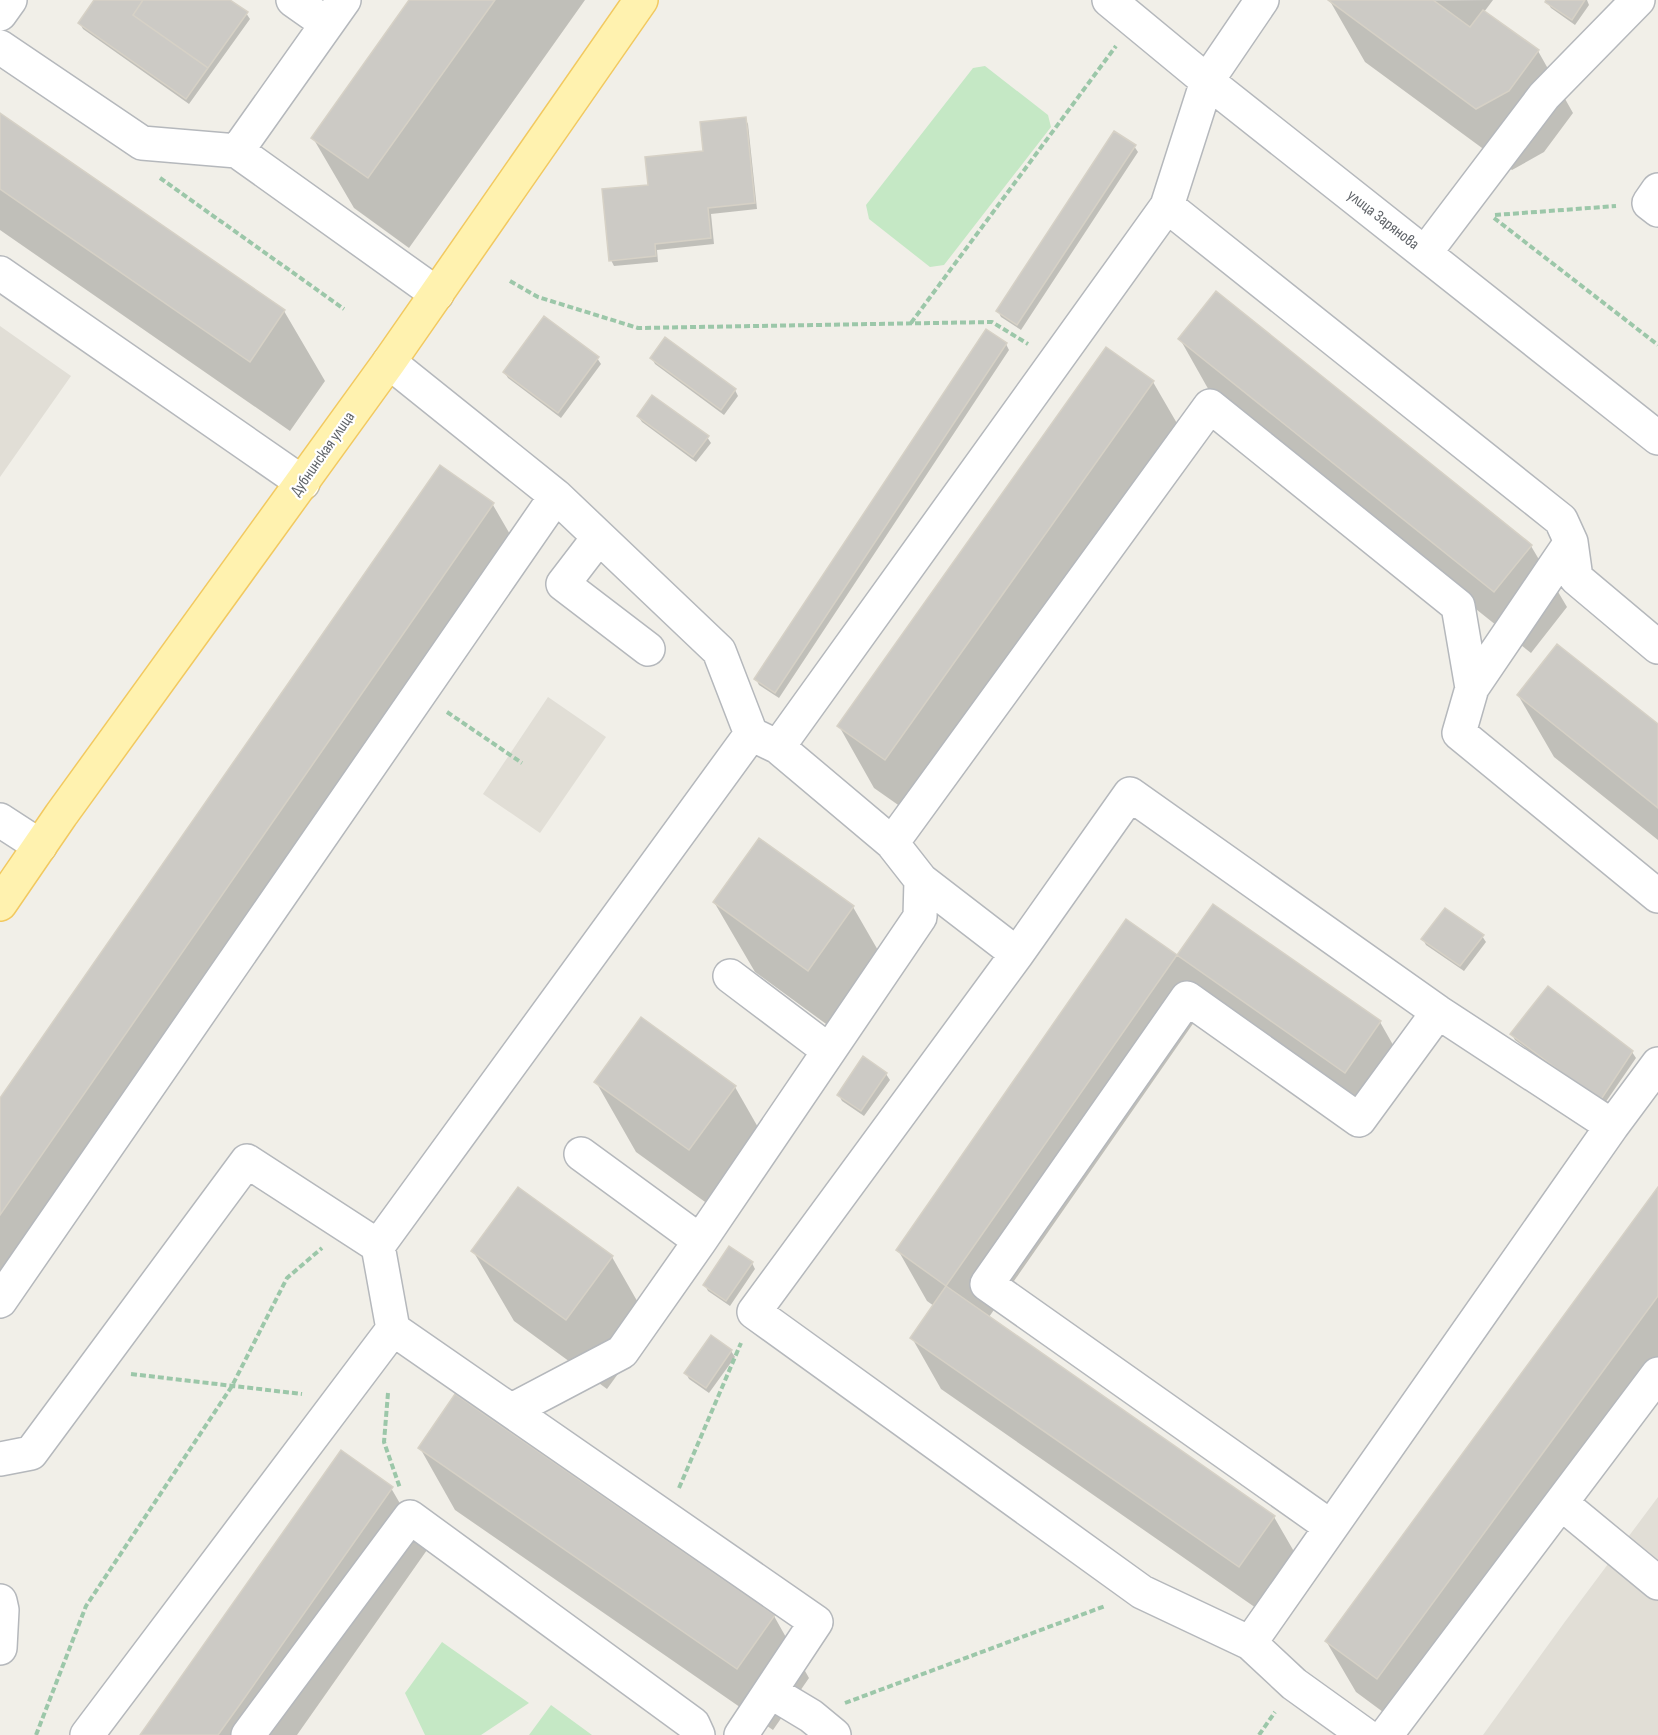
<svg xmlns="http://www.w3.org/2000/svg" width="1658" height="1735" font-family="'Sofia Sans Condensed',sans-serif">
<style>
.education{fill:#e1ded6}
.green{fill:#c5e8c5}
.shadow{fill:#0003}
.building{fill:#cccac5;stroke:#d6d1c6;stroke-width:1.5}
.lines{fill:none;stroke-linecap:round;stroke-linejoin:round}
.minor-casing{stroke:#b5b8bc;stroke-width:36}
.major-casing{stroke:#f2c960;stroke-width:36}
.path{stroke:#9cc7a9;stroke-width:4;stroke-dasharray:6 3;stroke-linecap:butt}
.minor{stroke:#fff;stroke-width:33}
.major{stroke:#fff2af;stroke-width:33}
.labels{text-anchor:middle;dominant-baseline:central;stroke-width:4.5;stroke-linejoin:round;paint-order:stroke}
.street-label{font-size:16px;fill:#5f6368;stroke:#fff}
</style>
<rect width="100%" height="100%" fill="#f1efe8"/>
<path class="education" d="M0,326L71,376L0,477Z
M548,697L606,737L540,833L483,794Z
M1658,1497V1735H1483L1564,1623Z"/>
<path class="green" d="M985,66L1048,115L1051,127L944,265L930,267L869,219L866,205L973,68Z
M442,1642L529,1703L481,1735H425L405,1693Z
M551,1705L592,1735H529Z"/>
<path class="shadow" d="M96,0H227L246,13L250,19L189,104L83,29L80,23Z
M411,0H585L409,248L354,208L313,138Z
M1493,0L1484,12L1538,51L1573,113L1544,152L1512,170L1365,62L1330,1Z
M1548,0H1587L1589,5L1575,25L1551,8L1547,2Z
M0,115L284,311L325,381L290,431L0,230Z
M745,118L748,124L757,209L711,214L714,244L657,250L658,262L614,266L611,260L650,186L704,153Z
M1134,146L1138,152L1021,330L1001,317L998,311Z
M1180,339L1531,546L1567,607L1531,653L1215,401Z
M1006,344L1009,350L779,698L759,685L756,679Z
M597,358L601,364L561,418L508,378L505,373Z
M652,358L735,390L738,396L724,415L655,364Z
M1153,382L1189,444L921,821L874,788L839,726Z
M638,416L707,437L711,443L696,462L642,422Z
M440,467L493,505L522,555L0,1307V1101Z
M1518,695L1658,726V840L1554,757Z
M760,840L853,907L894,978L848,1040L755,972L714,902Z
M1213,906L1380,1022L1409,1073L1375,1122L1206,1005L989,1317L1274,1517L1303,1567L1269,1617L941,1389L912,1338L934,1306L927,1301L898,1250L1126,922L1177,957Z
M1482,936L1486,942L1464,971L1426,945L1423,939Z
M1548,988L1632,1052L1636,1058L1603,1106L1515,1040L1512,1034Z
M886,1074L890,1080L864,1116L842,1101L839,1095Z
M596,1082L735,1087L775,1157L730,1220L636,1152Z
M1658,1190V1386L1406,1729L1356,1692L1326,1641Z
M473,1251L612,1257L652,1327L607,1389L514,1321Z
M752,1263L755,1269L730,1306L708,1291L705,1285Z
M731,1351L735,1357L709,1393L689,1379L686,1373Z
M420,1448L774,1616L809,1678L773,1730L455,1510Z
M391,1488L427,1550L297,1735H142Z"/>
<path class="building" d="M94,0H143L133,15L208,68L186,99L78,23Z
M143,0H230L248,12L208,68L133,15Z
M409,0H495L368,178L311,138Z
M1328,0H1433L1470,27L1483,10L1539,50L1509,91L1476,109Z
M1546,0H1585L1572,20L1545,2Z
M0,113L285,310L250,362L0,189Z
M746,117L755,203L708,208L711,238L655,244L656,256L609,261L602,189L648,185L645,157L703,151L700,122Z
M1114,131L1136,145L1017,325L996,311Z
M1216,291L1532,545L1494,592L1178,339Z
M544,316L599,357L558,413L503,372Z
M986,329L1007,343L775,693L754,679Z
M665,337L736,389L721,410L650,358Z
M1106,347L1154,381L885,760L837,726Z
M652,395L709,436L693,457L637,416Z
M440,465L494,503L0,1215V1098Z
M1557,644L1658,724V808L1517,695Z
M759,838L854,906L808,971L713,902Z
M1213,904L1381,1021L1345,1073L1177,955Z
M1445,908L1484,935L1460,966L1421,939Z
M1126,919L1177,955L946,1286L896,1250Z
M1548,986L1633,1051L1600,1101L1510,1034Z
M641,1017L736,1086L689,1150L594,1082Z
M863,1056L887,1073L861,1111L837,1095Z
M518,1187L613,1256L566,1320L471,1251Z
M1658,1187V1296L1377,1679L1325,1641Z
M729,1246L753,1262L726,1301L703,1285Z
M946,1286L1275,1516L1239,1567L910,1338Z
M711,1335L732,1350L706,1388L684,1373Z
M455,1394L775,1615L737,1669L418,1448Z
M341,1450L393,1487L241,1703L218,1735H140Z"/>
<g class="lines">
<g class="minor-casing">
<path id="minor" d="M293,0L327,24
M1109,0L1207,81L1658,438
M0,14L10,0
M0,47L142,143L237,151L437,294
M237,151L344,0
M1658,190L1649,203L1658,210
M1167,206L1561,520L1571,542L1576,578L1658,647
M1425,253L1544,96L1638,0
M0,273L303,483
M556,496L719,651L751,734L778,747L892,843L921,880L1017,954
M599,537L563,584L648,649
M1571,542L1472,688L1459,733L1658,896
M778,747L1167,206L1207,81L1262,0
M0,820L40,846
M892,843L1210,406L1458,606L1472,688
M730,976L828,1050
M581,1154L700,1241
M0,1301L556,496L389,362
M393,1329L816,1622L741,1735
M512,1410L622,1352L700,1241L920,917L921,880
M0,1459L31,1453L247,1161L378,1246
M1561,1503L1658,1583
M1331,1527L987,1284L1187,998L1359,1120L1438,1012
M0,1601L2,1610L0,1648
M1250,1643L1142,1592L754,1312L1017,954L1130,794L1438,1012L1612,1126
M771,1692L811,1716L834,1735
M87,1735L393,1329L378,1246L751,734
M248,1735L410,1517L693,1724L698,1735
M1365,1735L1294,1684L1250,1643L1612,1126L1658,1064
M1386,1735L1658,1374"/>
</g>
<g class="major-casing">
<path id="major" d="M0,904L61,815L389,362L641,0"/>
</g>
<path class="path" d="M160,178L344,309
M1495,215L1616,206
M1494,218L1658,345
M510,281L538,297L638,328L992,322L1028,344
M911,323L1116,46
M447,712L522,763
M131,1374L302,1394
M388,1393L384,1442L400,1488
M679,1488L741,1343
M845,1703L1105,1606
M36,1735L86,1606L232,1386L287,1278L322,1248
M1259,1735L1275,1712"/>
<use href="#minor" class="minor"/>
<use href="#major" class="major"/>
</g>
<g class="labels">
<g class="street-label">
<text transform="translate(1383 220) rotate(38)">улица Зарянова</text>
<text transform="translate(323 454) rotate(-55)">Дубнинская улица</text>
</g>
</g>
</svg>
